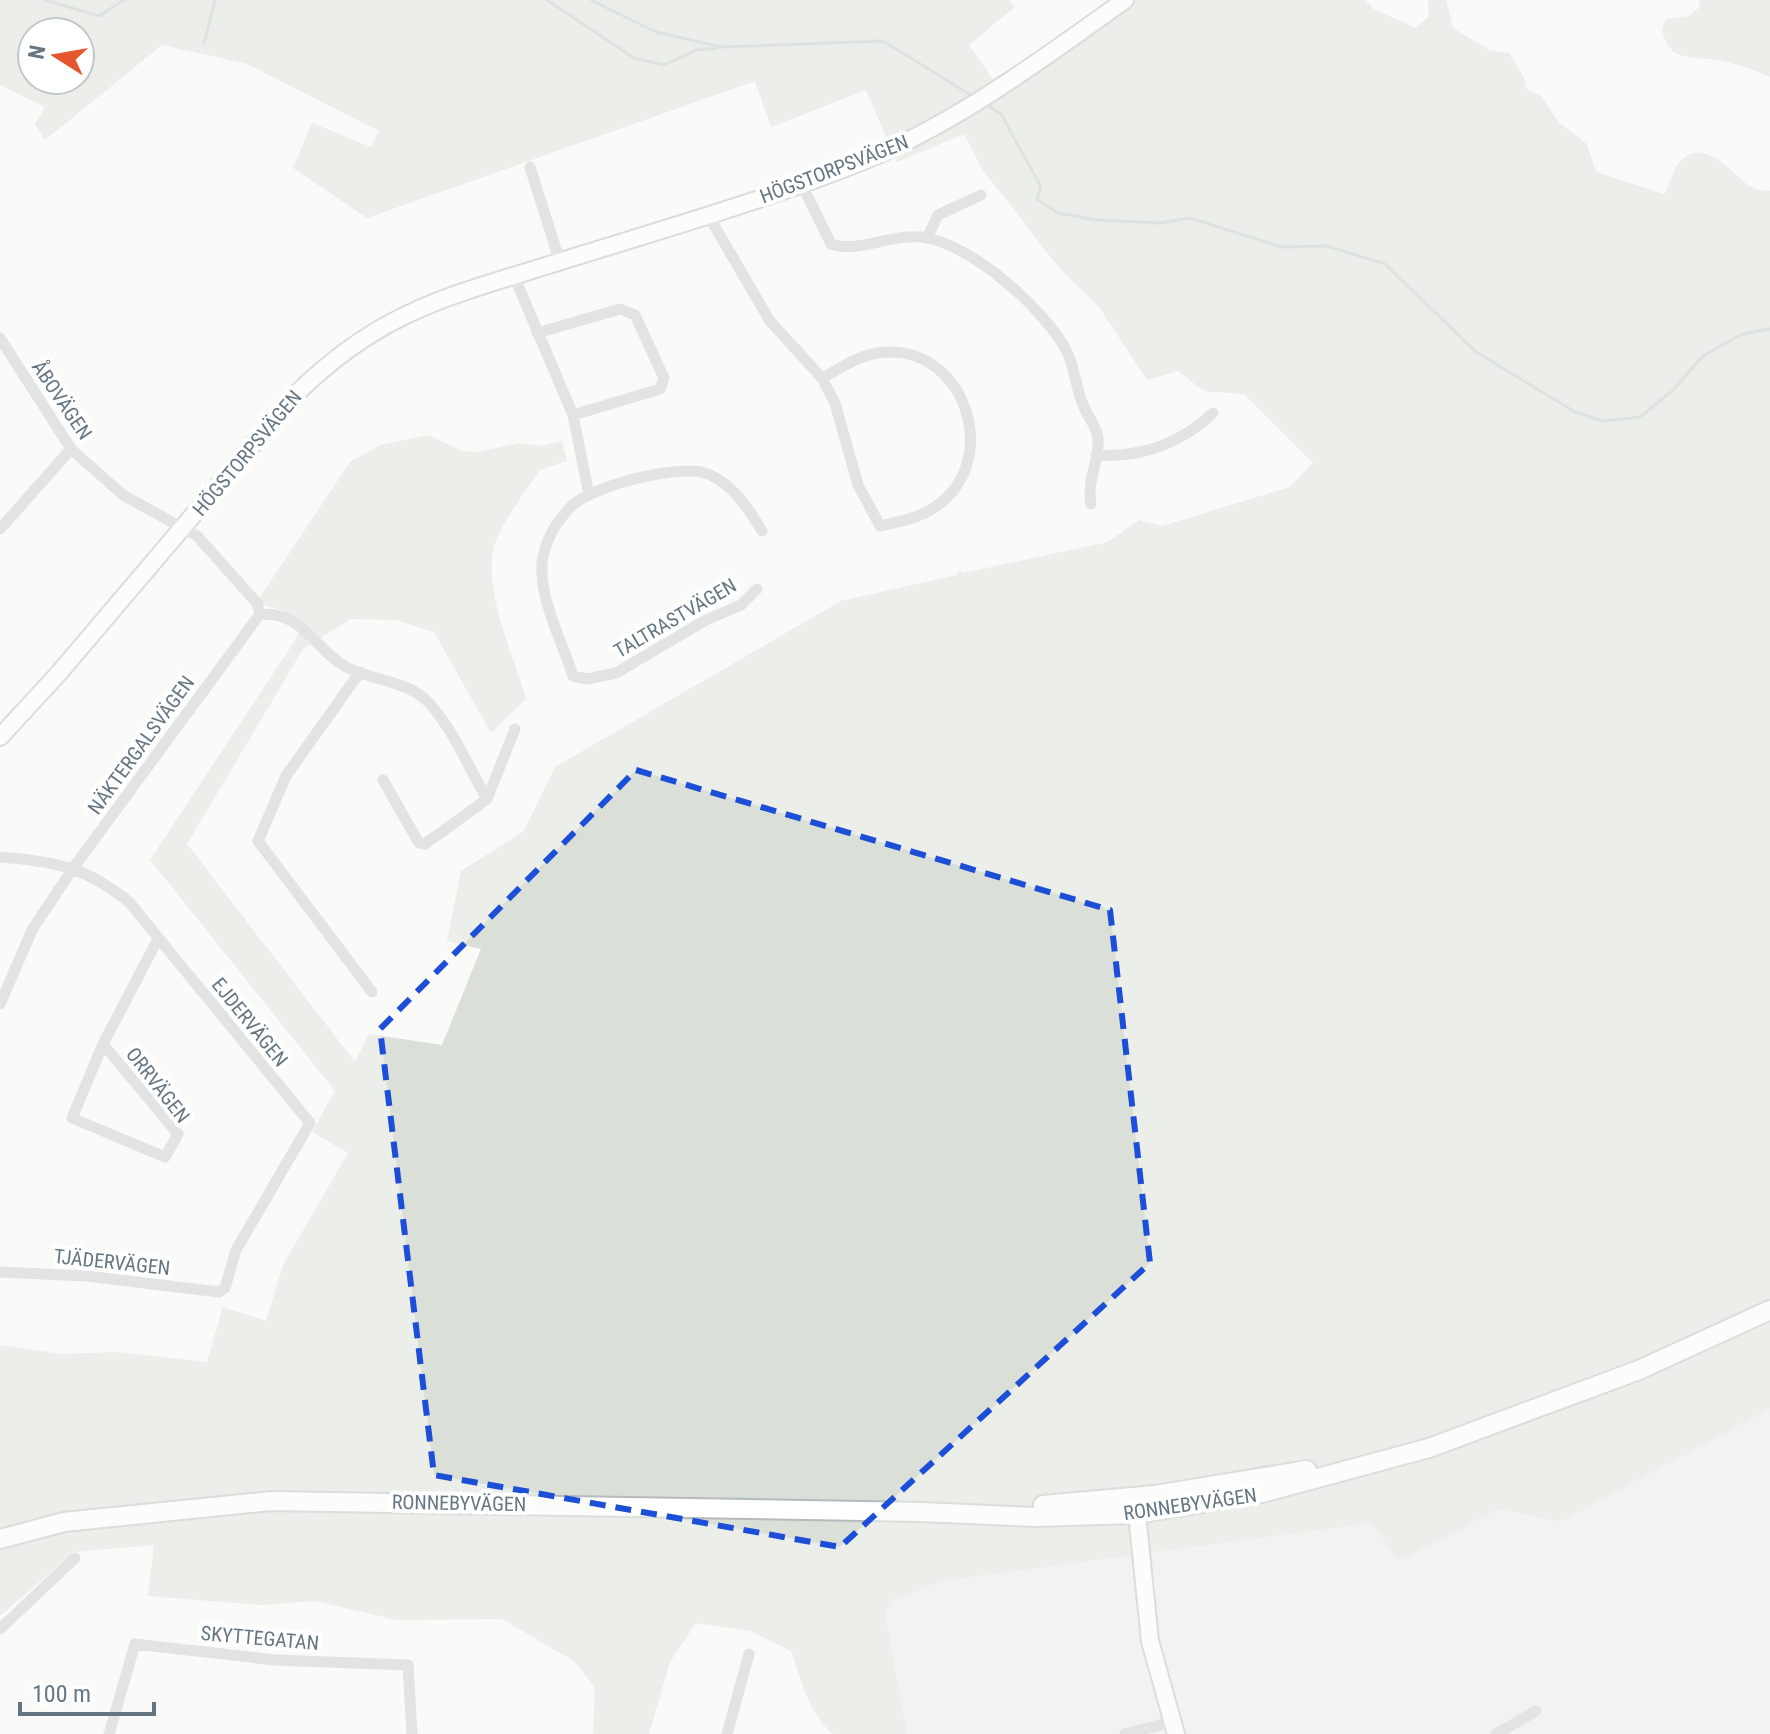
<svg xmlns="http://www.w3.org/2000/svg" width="1770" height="1734" font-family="'Roboto Condensed',sans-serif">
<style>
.built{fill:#e8e9e9}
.green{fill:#dadfd7;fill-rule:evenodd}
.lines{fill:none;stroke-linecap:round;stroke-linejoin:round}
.stream{stroke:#bbc7cb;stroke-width:3}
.secondary-casing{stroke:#b3babf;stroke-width:20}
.primary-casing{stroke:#b5babe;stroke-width:22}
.street{stroke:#c3c8cc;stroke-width:11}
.secondary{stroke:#fff;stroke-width:16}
.primary{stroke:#fff;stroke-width:18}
.marked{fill:none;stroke:#1d4ed8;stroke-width:6;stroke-dasharray:16 10;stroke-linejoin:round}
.labels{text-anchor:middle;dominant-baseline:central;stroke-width:8;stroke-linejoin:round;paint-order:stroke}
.street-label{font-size:20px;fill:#657683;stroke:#fff}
</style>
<rect width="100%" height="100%" fill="#fafaf8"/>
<path class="built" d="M1770,1409V1734H907L885,1613L891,1600L943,1581L1371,1523L1399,1561L1499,1509L1560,1522Z"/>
<path class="green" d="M0,0H1009L1015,7L969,45L999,88L1125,0H1365L1375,10L1416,28L1429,16L1428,0H1446L1453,28L1489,50L1509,53L1524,78L1526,88L1542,97L1559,123L1587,144L1596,172L1664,194C1671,184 1673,168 1681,160C1706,137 1732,174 1751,187C1756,190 1764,190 1770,191V1409L1560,1522L1499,1509L1399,1561L1371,1523L943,1581L892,1600L885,1613L907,1734H833C809,1713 801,1681 791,1651L750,1631L696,1623L670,1662L649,1734H593L595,1688L574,1661L502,1619L396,1620L316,1601L261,1605L148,1596L154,1545L74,1552L0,1616V1345L61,1354L117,1352L207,1362L223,1307L266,1321L283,1265L348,1153L312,1132L335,1091L150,860L294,642L302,626L281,610L256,603L350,462L380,445L428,435L463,451L476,452L519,443L541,446L562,441L567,461L540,470C525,492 508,514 497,538C478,581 514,656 526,699L491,733L434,632L396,620L351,619L303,649L187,844L355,1062L369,1034L442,1045L481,949L447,941L461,871L524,831L555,767L841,601L957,575L960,570L963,573L1108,542L1139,520L1162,526L1290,487L1313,463L1244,394L1204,391L1178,371L1147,380L1099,307L1061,270L982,169L964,134L897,162L866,90L771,127L755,81L367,218L293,168L312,123L371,147L379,131L247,64L162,45L45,140L35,125L45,107L0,85ZM32,32H80V80H32Z
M1698,0H1770V77C1752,69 1729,61 1709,59C1685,57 1668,59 1662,29L1666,19L1689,16L1700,7Z"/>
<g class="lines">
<path class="stream" d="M45,0L99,16L124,0
M547,0L634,58L664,65L696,50L717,48
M591,0L656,32L721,47L883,41L974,97
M204,44L215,0
M984,103L1001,114L1041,187L1037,199L1058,213L1096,220L1160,223L1190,218L1281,247L1327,246L1385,264L1476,352L1575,412L1602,421L1640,417L1672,391L1703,356L1742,334L1770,329"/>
<g class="secondary-casing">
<path id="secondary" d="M0,737L59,673L296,394C384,307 455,295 568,259C664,229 762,201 856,164C955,125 1039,61 1125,0
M1136,1504L1150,1641L1176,1734"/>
</g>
<g class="primary-casing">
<path id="primary" d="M1043,1505L1155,1495L1307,1470
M0,1539L64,1522L271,1501L921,1512L1035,1517L1136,1514L1262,1493L1429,1448L1639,1370L1770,1310"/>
</g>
<path class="street" d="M530,167L560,262
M801,183L831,244C856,254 897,231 928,238C976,249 1045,309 1067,352C1075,369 1076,388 1083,405C1087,416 1096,425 1098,438C1100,461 1086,481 1091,504
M708,215L770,321L822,378L835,403L858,485L880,526C898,522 916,519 932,509C1006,464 965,340 878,353C857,356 840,369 822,378
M927,238L938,215L981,195
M514,276L573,415L589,495
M537,333L620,309L635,315L664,378L660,389L573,415
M0,338L71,449L123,495L197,536L257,603L260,614L74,867L33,928L0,1004
M1096,455C1141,458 1180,444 1213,413
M0,529L71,449
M757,589L741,605L706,620L616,673L587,679L573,676C562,641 540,601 542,564C544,542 557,519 573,505C595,485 681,463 708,474C734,485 748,508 762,531
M260,614C305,612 312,648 346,667C370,680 403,680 425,699C449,721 470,770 487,799L425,844L419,843L383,780
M360,672L286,776L258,841L372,992
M487,799L515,729
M0,857C55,862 85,866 129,902L310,1123L236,1250L225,1288L219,1292L86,1276L0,1272
M103,1044L178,1134L165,1157L72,1118L103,1044L158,939
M0,1629L75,1558
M109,1734L135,1644L275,1660L408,1665L412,1734
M727,1734L749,1654
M1125,1734L1171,1722
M1496,1734L1536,1711"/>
<use href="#secondary" class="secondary"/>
<use href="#primary" class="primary"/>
</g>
<path d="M0 0H1770V1734H0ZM636,770L1110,910L1150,1263L840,1547L434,1475L380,1029Z" fill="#fafaf8" fill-opacity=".55" fill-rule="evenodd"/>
<path class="marked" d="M636,770L1110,910L1150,1263L840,1547L434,1475L380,1029Z"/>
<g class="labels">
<g class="street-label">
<text transform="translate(834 169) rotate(-21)">HÖGSTORPSVÄGEN</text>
<text transform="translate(62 400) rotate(56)">ÅBOVÄGEN</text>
<text transform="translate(247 453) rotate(-50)">HÖGSTORPSVÄGEN</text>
<text transform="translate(675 618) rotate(-30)">TALTRASTVÄGEN</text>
<text transform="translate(141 745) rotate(-54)">NÄKTERGALSVÄGEN</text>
<text transform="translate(250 1022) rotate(51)">EJDERVÄGEN</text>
<text transform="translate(158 1085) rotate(52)">ORRVÄGEN</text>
<text transform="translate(112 1262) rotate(6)">TJÄDERVÄGEN</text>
<text transform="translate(459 1503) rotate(1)">RONNEBYVÄGEN</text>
<text transform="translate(1190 1504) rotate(-8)">RONNEBYVÄGEN</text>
<text transform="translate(260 1638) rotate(5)">SKYTTEGATAN</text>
</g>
</g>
<g transform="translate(56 56) rotate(281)"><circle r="38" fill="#ffffff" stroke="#c1c8cd" stroke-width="2"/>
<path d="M0-6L14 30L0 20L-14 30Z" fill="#e4572e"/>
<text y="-12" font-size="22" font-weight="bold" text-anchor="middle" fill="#657683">N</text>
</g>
<path d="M20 1702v12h134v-12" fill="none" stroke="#657683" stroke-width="4"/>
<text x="32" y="1702" font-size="24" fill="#657683" stroke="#ffffff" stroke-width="6" paint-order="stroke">100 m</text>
</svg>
